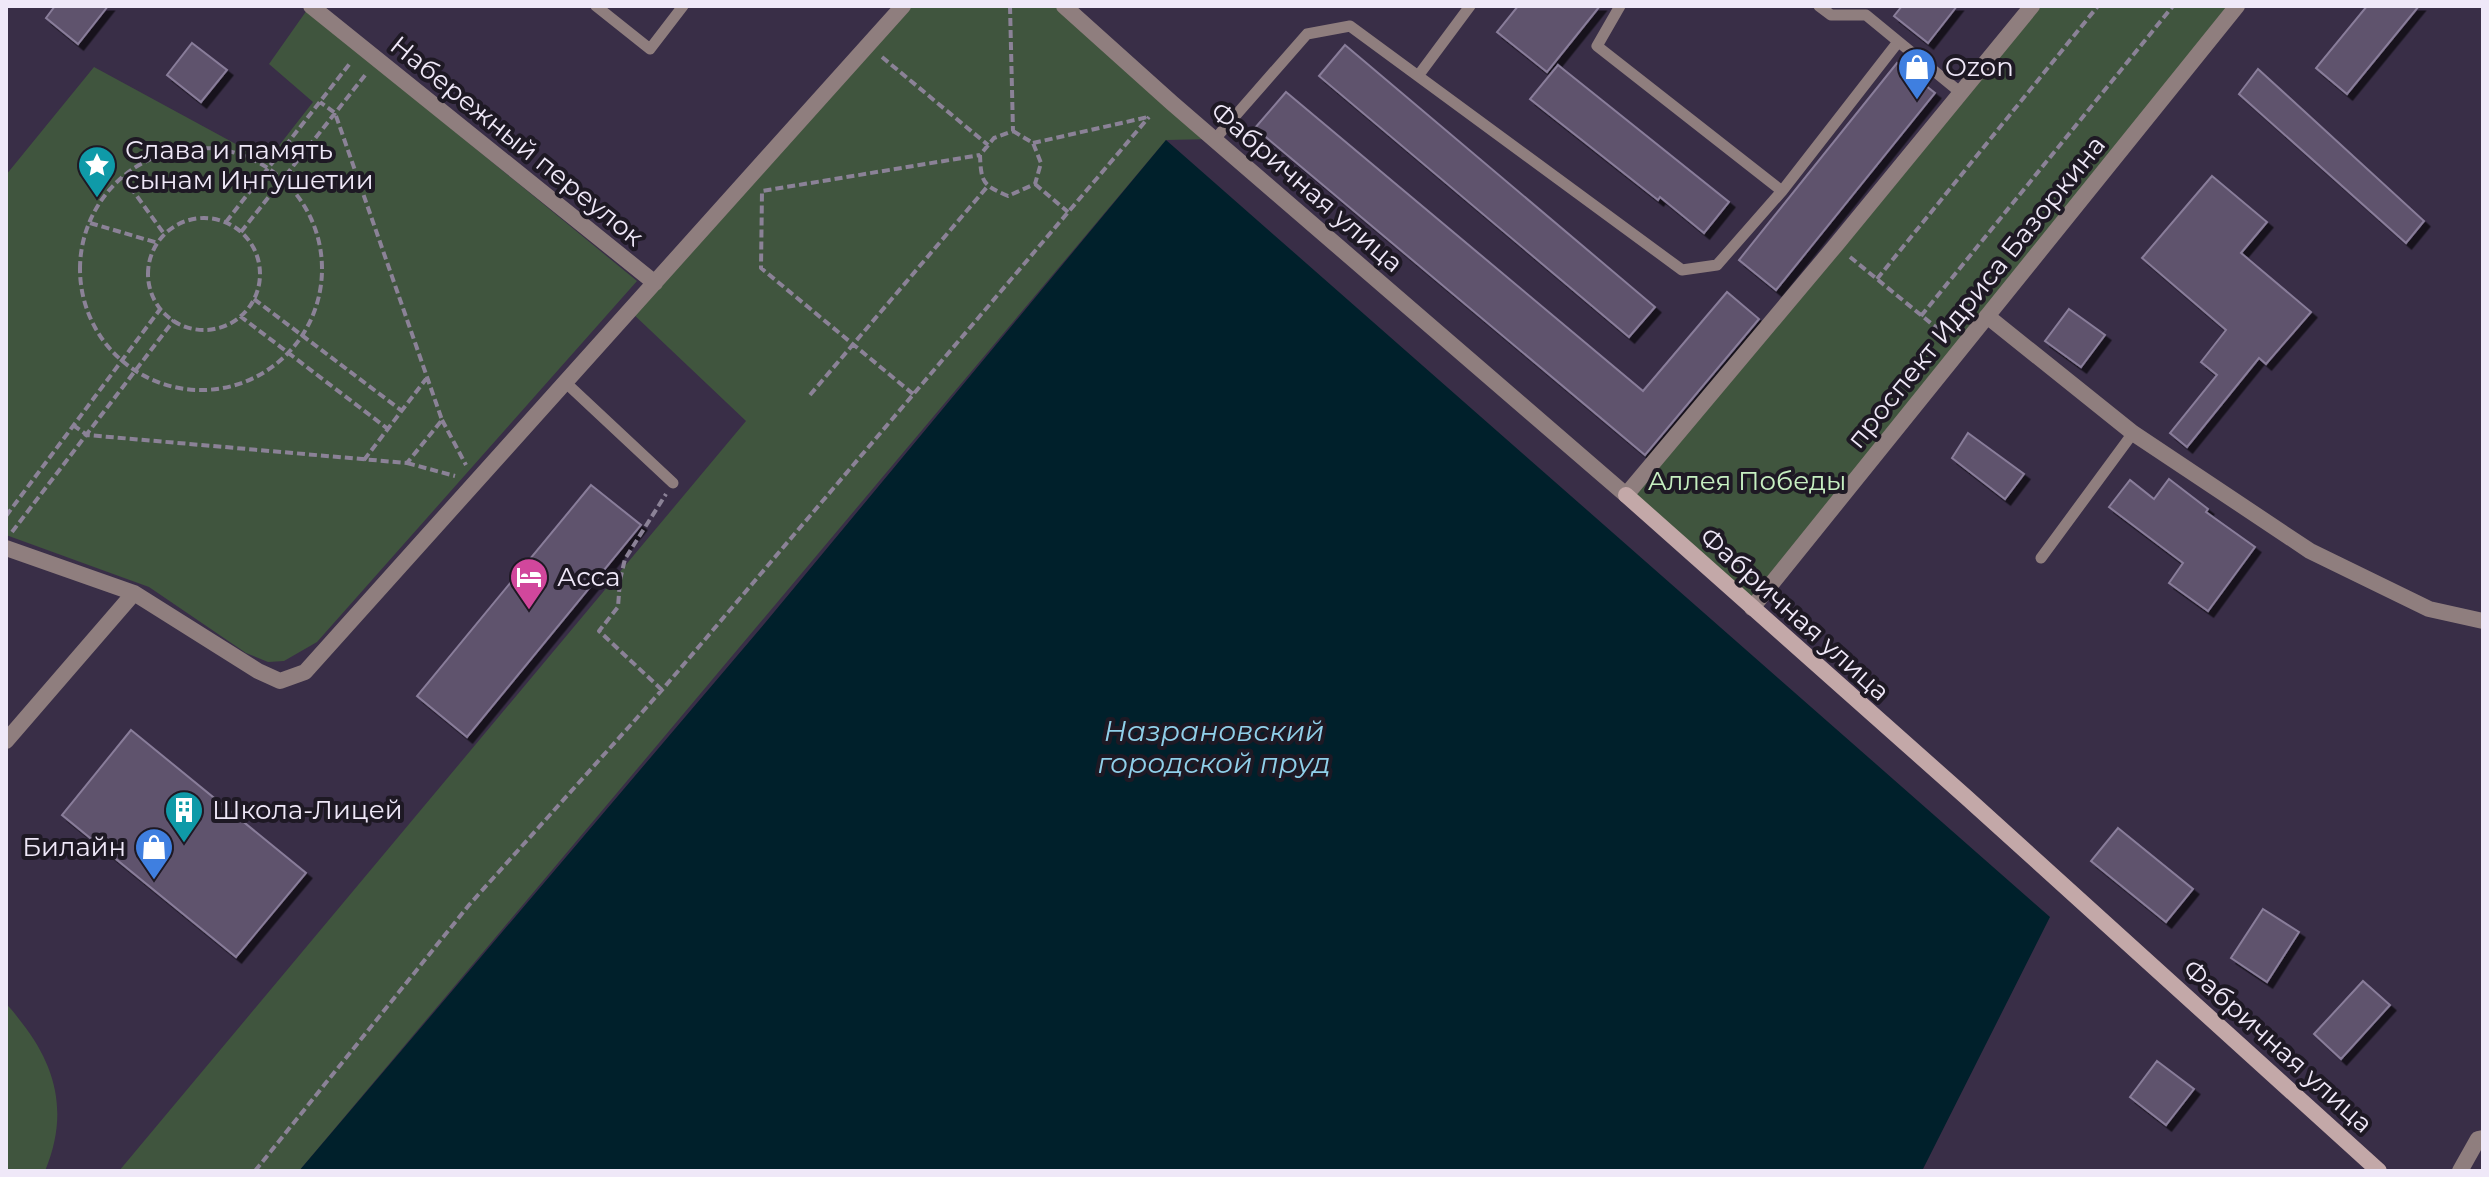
<svg xmlns="http://www.w3.org/2000/svg" width="2489" height="1177" font-family="Montserrat,sans-serif">
<style>
.green{fill:#40553e}
.water{fill:#00202b}
.building{fill:#5f536d;stroke:#897d9a;stroke-width:2;filter:url(#shadow)}
.lines{fill:none;stroke-linecap:round;stroke-linejoin:round}
.path{stroke:#8b8297;stroke-width:4;stroke-dasharray:8 4;stroke-linecap:butt}
.lane{stroke:#8f7e7e;stroke-width:11}
.street{stroke:#8f7e7e;stroke-width:16}
.secondary{stroke:#c3a8a8;stroke-width:16}
.labels{text-anchor:middle;dominant-baseline:central;stroke-width:8;stroke-linejoin:round;paint-order:stroke}
.poi-label{font-size:26px;fill:#efe8f8;stroke:#1e1924;text-anchor:start}
.street-label{font-size:26px;fill:#efe8f8;stroke:#1e1924}
.park-label{font-size:26px;fill:#c6efc1;stroke:#1e1924}
.water-label{font-size:28px;font-style:italic;fill:#90d0ea;stroke:#1e1924}
</style>
<defs>
<filter id="shadow"><feDropShadow dx="5.5" dy="5.5" stdDeviation="0" flood-color="#0009"/></filter>
</defs>
<rect width="100%" height="100%" fill="#392e47"/>
<path class="green" d="M903,6H1064L1215,139L1166,140L299,1171H119L746,421L630,311Z
M2032,6H2239L1752,608L1626,495Z
M307,10L637,281L317,642L284,661L268,662L246,653L149,587L6,535V175L94,67L267,161L313,102L269,64Z
M6,1004C13,1010 17,1017 22,1023C58,1069 68,1116 45,1171H6Z"/>
<path class="water" d="M1166,140L2050,917L1922,1171H299L765,623Z"/>
<path class="building" d="M55,6H108L78,44L46,18Z
M1518,6H1600L1547,72L1497,32Z
M1902,6H1957L1928,43L1894,16Z
M2367,6H2419L2347,94L2316,68Z
M192,43L227,70L201,102L167,75Z
M1345,45L1655,307L1629,337L1319,76Z
M1897,63L1935,93L1776,290L1739,260Z
M1558,65L1729,202L1704,233L1660,197L1658,200L1530,99Z
M2258,69L2424,221L2406,243L2239,94Z
M1286,92L1643,391L1727,292L1759,319L1645,455L1255,128Z
M2212,176L2267,222L2241,253L2311,312L2266,364L2259,358L2187,447L2170,433L2217,375L2201,362L2226,330L2142,258Z
M2069,309L2105,335L2081,367L2045,341Z
M1968,433L2024,474L2005,499L1952,458Z
M2169,479L2208,509L2206,512L2255,547L2208,611L2169,583L2183,563L2109,507L2130,480L2154,499Z
M591,485L641,525L467,737L417,696Z
M131,730L306,873L236,957L62,815Z
M2118,828L2193,889L2166,922L2091,861Z
M2263,909L2299,932L2267,982L2231,958Z
M2363,981L2390,1005L2341,1059L2314,1034Z
M2157,1061L2194,1089L2166,1125L2130,1097Z"/>
<g class="lines">
<path class="path" d="M1010,6L1013,131
M882,57L988,145
M1013,131L1033,143L1041,163L1035,184L1008,196C983,185 981,183 980,155L994,138Z
M1033,143L1148,117
M80 269a121 121 0 1 1 242 0a121 121 0 1 1-242 0Z
M123,177L165,235
M1035,184L1068,212
M148 274a56 56 0 1 1 112 0a56 56 0 1 1-112 0Z
M226,222L351,62
M90,223L158,243
M241,232L366,74
M1850,257L1949,338
M1877,279L2098,6
M254,299L402,411
M240,316L388,429
M1921,316L2173,6
M913,394L761,268L762,191L980,155
M810,395L987,187
M442,420L466,465
M73,425L87,435L407,463L442,420L335,113L320,102
M364,460L426,379
M407,463L455,476
M6,516L161,308
M12,532L174,320
M662,690L599,631L618,607L620,580L625,559L666,494
M255,1171L469,905L662,690L1149,117"/>
<path class="lane" d="M596,6L650,49L683,6
M1620,6L1597,46L1782,191
M1819,6L1831,15H1866L1961,93
M1418,76L1470,6
M1215,139L1307,34L1350,26L1682,270L1717,265L1782,191L1898,42
M565,382L673,483
M2041,558L2133,433"/>
<path class="street" d="M311,6L655,283
M1064,6L1172,103L1626,495L1836,245L2032,6
M1987,316L2133,433L2310,551L2429,609L2483,621
M6,548L134,593L258,671L280,681L305,672L903,6
M1752,608L2237,6
M6,741L134,593
M2460,1171L2478,1139L2483,1138"/>
<path class="secondary" d="M1626,495L1966,797L2379,1171"/>
</g>
<defs>
<g id="shop-pin" transform="scale(2)"><path d="M0 17L-7.5 6A9.5 9.5 0 1 1 7.5 6Z" fill="#3f7fe0" stroke="#1e1924"/><path d="M-5-2.5h2.3a2.7 3.5 0 0 1 5.4 0H5L5.5 6h-11ZM-1.5-2.5h3a1.5 2.3 0 0 0-3 0Z" fill="#fff"/></g>
<g id="sight-pin" transform="scale(2)"><path d="M0 17L-7.5 6A9.5 9.5 0 1 1 7.5 6Z" fill="#0f9aa8" stroke="#1e1924"/><path d="M0-6L1.8-2.2L6-1.7L2.9 1.2L3.7 5.4L0 3.3L-3.7 5.4L-2.9 1.2L-6-1.7L-1.8-2.2Z" fill="#fff"/></g>
<g id="hotel-pin" transform="scale(2)"><path d="M0 17L-7.5 6A9.5 9.5 0 1 1 7.5 6Z" fill="#d1479c" stroke="#1e1924"/><path d="M-6-4.5h1.5V1H6V5H4.5V3h-9V5H-6ZM-4 0a1.8 1.8 0 1 1 3.6 0ZM.5 0V-2.5h3Q6-2.5 6 0Z" fill="#fff"/></g>
<g id="building-pin" transform="scale(2)"><path d="M0 17L-7.5 6A9.5 9.5 0 1 1 7.5 6Z" fill="#0f9aa8" stroke="#1e1924"/><path d="M-4-6H4V6H1V3H-1V6H-4ZM-2.5-4.3h1.7v1.8h-1.7ZM.8-4.3h1.7v1.8H.8ZM-2.5-1h1.7V.8h-1.7ZM.8-1h1.7V.8H.8Z" fill="#fff"/></g>
</defs>
<g fill-rule="evenodd">
<use href="#shop-pin" x="1917" y="67"/>
<use href="#sight-pin" x="97" y="165"/>
<use href="#hotel-pin" x="529" y="577"/>
<use href="#building-pin" x="184" y="810"/>
<use href="#shop-pin" x="154" y="847"/>
</g>
<g class="labels">
<g class="poi-label">
<text x="1945" y="67">Ozon</text>
<text x="125" y="150">Слава и память<tspan x="125" dy="30">сынам Ингушетии</tspan></text>
<text x="557" y="577">Асса</text>
<text x="212" y="810">Школа-Лицей</text>
<text x="126" y="847" text-anchor="end">Билайн</text>
</g>
<g class="street-label">
<text transform="translate(517 141) rotate(39)">Набережный переулок</text>
<text transform="translate(1307 187) rotate(41)">Фабричная улица</text>
<text transform="translate(1976 292) rotate(-51)">проспект Идриса Базоркина</text>
<text transform="translate(1795 614) rotate(42)">Фабричная улица</text>
<text transform="translate(2278 1046) rotate(42)">Фабричная улица</text>
</g>
<g class="park-label">
<text x="1747" y="481">Аллея Победы</text>
</g>
<g class="water-label">
<text x="1214" y="731">Назрановский<tspan x="1214" dy="32">городской пруд</tspan></text>
</g>
</g>
<rect width="2489" height="1177" fill="none" stroke="#efe8f8" stroke-width="16"/>
</svg>
